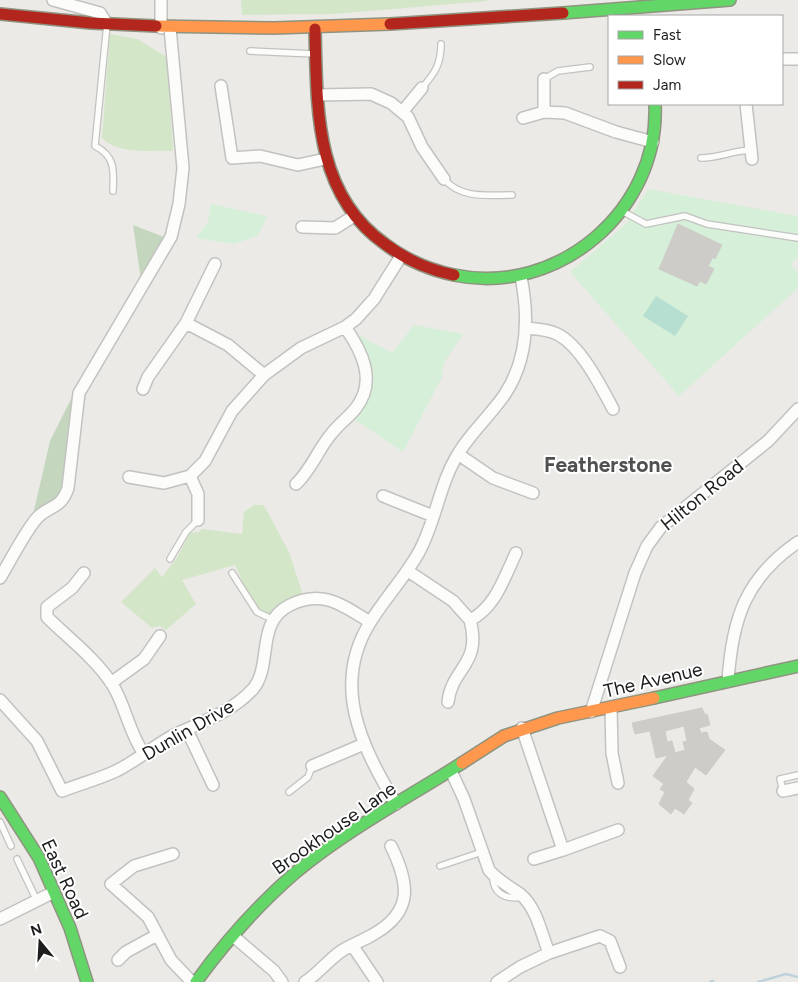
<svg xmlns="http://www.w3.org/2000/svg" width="798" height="982" font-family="Figtree,sans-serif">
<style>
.grass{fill:#d4e6c8}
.forest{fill:#c4d7be}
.park{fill:#d6efd9}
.pitch{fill:#b6ded1}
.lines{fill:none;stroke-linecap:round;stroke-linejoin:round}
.stream{stroke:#bdd2db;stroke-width:2.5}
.building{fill:#ceccc9;stroke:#ceccc8;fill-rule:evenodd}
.lane-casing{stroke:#c2c2c0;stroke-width:8}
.street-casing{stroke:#c2c2c0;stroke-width:14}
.fast-casing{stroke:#8f9380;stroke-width:14}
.slow-casing{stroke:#8f9380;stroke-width:14}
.jam-casing{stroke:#8f9380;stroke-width:14}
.lane{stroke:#fcfcfb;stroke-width:5.5}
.street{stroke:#fcfcfb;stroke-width:11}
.fast{stroke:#63d668;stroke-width:11}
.slow{stroke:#ff974d;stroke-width:11}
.jam{stroke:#b3261e;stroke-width:11}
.labels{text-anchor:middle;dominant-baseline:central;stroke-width:4;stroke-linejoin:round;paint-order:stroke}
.street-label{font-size:19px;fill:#1d1d1d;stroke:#fff}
.quarter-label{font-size:21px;font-weight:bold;fill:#505050;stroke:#fff}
</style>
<rect width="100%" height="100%" fill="#ebeae6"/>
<path class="grass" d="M241,0H487V1L334,14L242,15Z
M110,34L137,39L167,57L173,151C151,150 119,155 102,138Z
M254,505H263L266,509L289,552L303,595L288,600L269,616L252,603L235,565L182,580L196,604L166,630L160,626L152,628L121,602L155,568L162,577L176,559L190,533L199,532L202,529L242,534L244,512Z"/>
<path class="forest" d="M133,225L164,237L141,280Z
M75,391L64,488L58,500L32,519L50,441Z"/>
<path class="park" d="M648,189L798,216V257L791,264L798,272V288L679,396L570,272L626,224Z
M211,204L267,216L258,235L234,244L196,238L208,222Z
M414,325L463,334L444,363L442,377L403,452L354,419C380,379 378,377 358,335L392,353Z"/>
<path class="pitch" d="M656,296L688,316L675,336L643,316Z"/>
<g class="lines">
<path class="stream" d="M710,982L713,981
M758,982L786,974L798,977"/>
</g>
<path class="building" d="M678,224L722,245L715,259L713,257L708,266L714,269L706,284L700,281L697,286L659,269Z
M702,708L705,715L707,714L710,725L699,728L701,733L707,732L709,739L725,750L706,775L695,767L686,782L694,789L688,800L692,803L684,814L675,808L671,814L659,804L665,792L660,789L664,784L653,776L668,755L656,758L650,731L635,734L632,723ZM684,726L687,741L683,742L685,750L675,753L672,741L667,742L665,731Z"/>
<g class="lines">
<g class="lane-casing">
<path id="lane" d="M107,24L95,146C115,156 114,170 113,191
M250,51L315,54
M544,79L558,71L590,67
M422,88C435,73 441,64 441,44
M701,158C719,158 735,150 751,150
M444,179C461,199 487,195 512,195
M622,211L646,224L685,216L707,224L798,238
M170,559L186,532L198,520
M232,573L257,612L274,620
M783,791L780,779L798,775
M289,792L308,777L312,766
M0,822L11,846
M17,859L37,901
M440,866L482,852
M493,875C492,893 505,900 522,897"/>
</g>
<g class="street-casing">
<path id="street" d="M53,0L100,13L107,24
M161,0V28
M782,59H798
M544,79V112L565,113L616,132L653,142
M221,86L232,158L260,156L298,165L325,159
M318,95L371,94L391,103L408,117L422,147L444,179
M746,104L752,159
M403,111L422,88
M523,118L544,112
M302,227L335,228L354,216
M186,323L215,264
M526,328C536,329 547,329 557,334C580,345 601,386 613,409
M143,389L148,377L186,323L228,345L264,375
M458,454L493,478L533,493
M190,476L198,494V520
M129,477L164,483L190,476L205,461L232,411L264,375L301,348L345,327L356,319L374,299L401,256
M296,484C312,469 318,449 332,433C339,424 349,417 356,408C377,381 362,351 345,327
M383,496L433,516
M408,571L453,601L470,620
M84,573L72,588L47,607V617C68,638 95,658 112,684C126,706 128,731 144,754
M0,578C9,563 27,528 38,517C50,505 61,509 68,488L79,393L171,237L179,204L183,168L170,28
M728,681C732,620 745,578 798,542
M111,683L144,659L160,636
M0,700L37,741L62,791C80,784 99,779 116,771C136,761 154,746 174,735C202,722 232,712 253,689C273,665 255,622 290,605C323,589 342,605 370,622
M448,702C452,667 482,665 470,620C495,608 504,578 516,553
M611,708L612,753L618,783
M591,712L635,573L647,546L661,527L768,441L798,409
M522,728L563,850L618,830
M187,730L213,785
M312,766L364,744
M451,771L464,799L489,870C498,881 509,886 520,894C537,908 541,933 549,953L520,967L497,982
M783,791L798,788
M396,804C362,747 330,685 371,621C386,597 405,577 419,552C436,521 439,485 458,454C471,432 491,415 505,394C528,359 529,317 521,277
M173,854L134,866L111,884L148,917L171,960L192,982
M534,859L563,850
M0,919L54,892
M233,936L274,971L282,982
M352,945L377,982
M549,953L600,936L610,941L620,967
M118,960L126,952L157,935
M305,982C319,973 329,959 343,950C353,944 364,940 374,934C414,911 409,883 391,846"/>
</g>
<g class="fast-casing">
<path id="fast" d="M563,13L730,0
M454,275C558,297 660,210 655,104
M654,698L798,666
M0,797L39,858L70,928L87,982
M196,982C225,942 259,904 296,872C347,830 407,798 462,763"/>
</g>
<g class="slow-casing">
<path id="slow" d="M156,26L274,28L390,24
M462,763L504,736L558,718L654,698"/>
</g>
<g class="jam-casing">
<path id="jam" d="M0,14L91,23L156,26
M390,24L563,13
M315,29C317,107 314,194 385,244C405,259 429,270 454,275"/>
</g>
<use href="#lane" class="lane"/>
<use href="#street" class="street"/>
<use href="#fast" class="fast"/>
<use href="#slow" class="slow"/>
<use href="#jam" class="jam"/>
</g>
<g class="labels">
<g class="street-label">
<text transform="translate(702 495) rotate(-39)">Hilton Road</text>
<text transform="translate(653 680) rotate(-13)">The Avenue</text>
<text transform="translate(188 730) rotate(-30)">Dunlin Drive</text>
<text transform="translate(334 828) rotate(-35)">Brookhouse Lane</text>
<text transform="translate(65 879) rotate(65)">East Road</text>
</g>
<g class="quarter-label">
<text x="608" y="464">Featherstone</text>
</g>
</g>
<rect x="608" y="15" width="175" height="90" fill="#ffffff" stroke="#a5a5a5"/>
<rect x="618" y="31" width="25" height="8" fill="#63d668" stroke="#a5a5a5"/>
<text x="653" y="40" font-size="15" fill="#1d1d1d">Fast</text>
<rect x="618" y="56" width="25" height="8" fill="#ff974d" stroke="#a5a5a5"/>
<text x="653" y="65" font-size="15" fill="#1d1d1d">Slow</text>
<rect x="618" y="81" width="25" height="8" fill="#b3261e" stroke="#a5a5a5"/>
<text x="653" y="90" font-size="15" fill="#1d1d1d">Jam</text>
<g transform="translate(40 942) rotate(342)" stroke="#ffffff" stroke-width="4" paint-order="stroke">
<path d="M0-4L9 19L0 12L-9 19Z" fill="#1d1d1d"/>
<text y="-8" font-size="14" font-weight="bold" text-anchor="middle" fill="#1d1d1d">N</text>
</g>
</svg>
